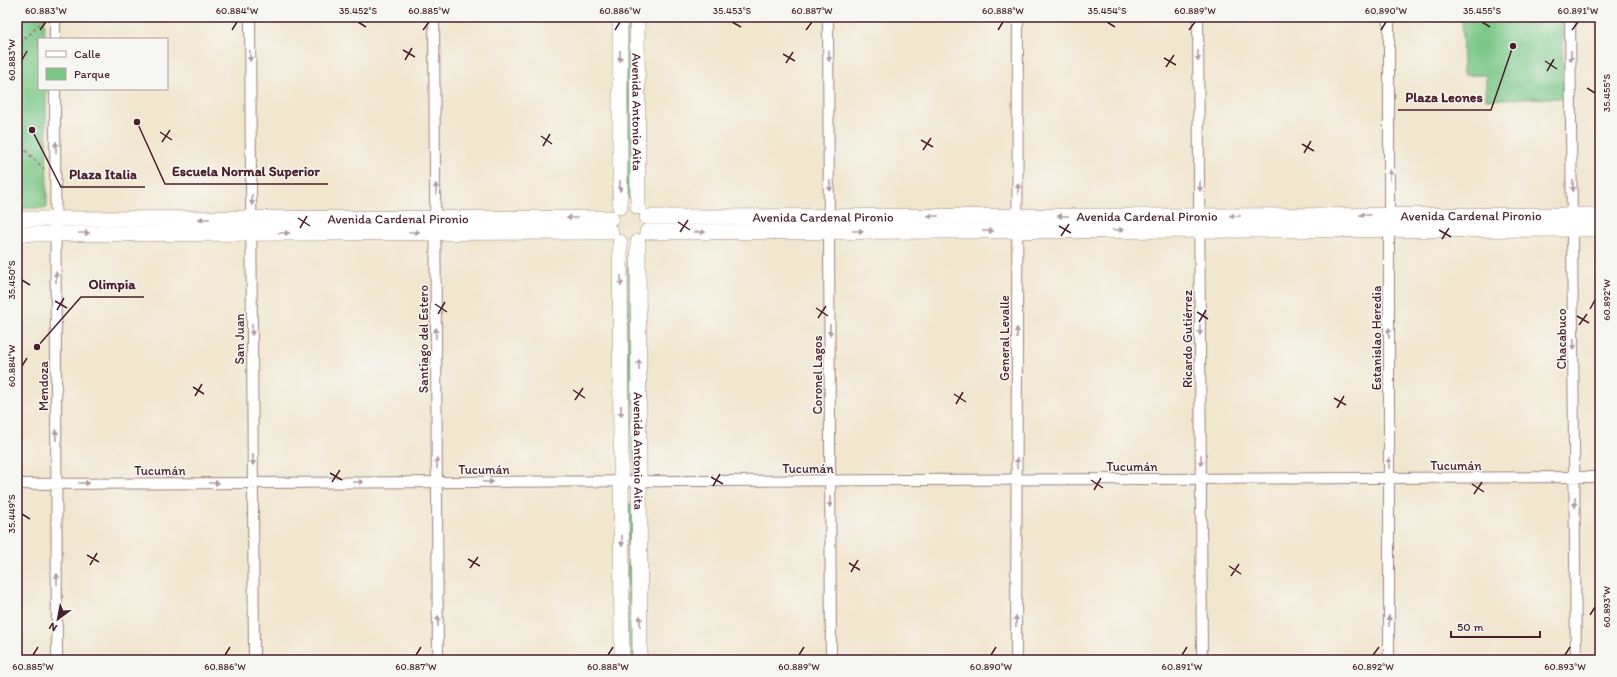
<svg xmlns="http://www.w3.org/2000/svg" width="1617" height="677" font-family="Itim,sans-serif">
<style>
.green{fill:#7ac787;stroke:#627359}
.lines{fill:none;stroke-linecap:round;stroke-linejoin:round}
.minor-casing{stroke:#9e827c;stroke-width:12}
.secondary-casing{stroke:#9e827c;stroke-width:16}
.path{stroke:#9e827c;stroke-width:2;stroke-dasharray:3 3;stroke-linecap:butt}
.minor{stroke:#fff;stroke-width:10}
.secondary{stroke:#fff;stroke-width:15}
.oneway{fill:#ae9aa0}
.ticks{fill:none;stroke:#4a1f2b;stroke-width:1.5}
.labels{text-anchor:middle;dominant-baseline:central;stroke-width:3;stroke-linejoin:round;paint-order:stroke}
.street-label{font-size:13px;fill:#4a1f2b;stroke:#f6f6f2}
.leader{fill:none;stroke:#4a1f2b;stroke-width:1.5}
.callout-dot{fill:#4a1f2b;stroke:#f6f6f2;stroke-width:1.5}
.callout-label{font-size:14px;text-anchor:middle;font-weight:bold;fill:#4a1f2b;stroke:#f6f6f2;stroke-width:3;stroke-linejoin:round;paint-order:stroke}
.neatline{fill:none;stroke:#4a1f2b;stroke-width:1.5}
.ticks-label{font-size:10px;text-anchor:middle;fill:#4a1f2b}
</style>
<rect width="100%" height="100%" fill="#f6f6f2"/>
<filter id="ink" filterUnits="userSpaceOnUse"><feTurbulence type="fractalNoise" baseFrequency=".025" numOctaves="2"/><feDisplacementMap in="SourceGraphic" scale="8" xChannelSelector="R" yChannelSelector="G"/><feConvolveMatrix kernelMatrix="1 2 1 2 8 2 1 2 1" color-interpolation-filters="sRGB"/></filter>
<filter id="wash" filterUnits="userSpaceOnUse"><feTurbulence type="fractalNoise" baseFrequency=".012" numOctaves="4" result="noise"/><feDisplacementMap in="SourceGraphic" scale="16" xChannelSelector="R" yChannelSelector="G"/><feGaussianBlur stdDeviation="0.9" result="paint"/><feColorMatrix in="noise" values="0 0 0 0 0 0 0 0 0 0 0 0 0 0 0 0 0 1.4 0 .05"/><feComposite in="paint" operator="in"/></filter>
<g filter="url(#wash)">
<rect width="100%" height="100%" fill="#f1e6ce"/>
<path class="green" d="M17,17H44L45,39H39V89H46L47,208H17Z
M624,17H630L633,198H626Z
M1462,17H1562L1564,98L1486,99V75H1463Z
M627,252H633L634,460H627Z
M627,504H634V660H628Z"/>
</g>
<g filter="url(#ink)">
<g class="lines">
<g class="minor-casing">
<path id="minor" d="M55,17V39
M250,17L254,660
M434,17L438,660
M828,17L831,660
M1198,17L1202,660
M1389,17V660
M1570,17L1576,660
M55,89L57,660
M17,484L1600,477
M1016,660L1018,17"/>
</g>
<g class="secondary-casing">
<g id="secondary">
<path d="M620,17V207"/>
<path id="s1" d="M637,17L638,207"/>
<path id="s2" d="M647,217L1600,215"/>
<path id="s3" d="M17,219L611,218"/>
<path d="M647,232L1600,229"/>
<path d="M17,234L611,232"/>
<path d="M620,242L622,660"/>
<path id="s4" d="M638,242L640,660"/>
</g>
</g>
<path class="path" d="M17,37H26
M17,48L44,19
M17,142L44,169"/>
<use href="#minor" class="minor"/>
<use href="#secondary" class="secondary"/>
</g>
<defs><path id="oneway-solid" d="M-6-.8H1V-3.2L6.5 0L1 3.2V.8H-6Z"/></defs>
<g class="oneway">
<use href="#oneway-solid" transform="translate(250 56) rotate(89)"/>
<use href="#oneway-solid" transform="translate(620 56) rotate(90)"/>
<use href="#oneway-solid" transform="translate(829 56) rotate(89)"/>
<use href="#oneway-solid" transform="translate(1198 56) rotate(89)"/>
<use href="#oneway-solid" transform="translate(1571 56) rotate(89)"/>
<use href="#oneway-solid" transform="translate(56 147) rotate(-90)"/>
<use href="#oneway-solid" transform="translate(1390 175) rotate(-90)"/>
<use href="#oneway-solid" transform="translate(620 186) rotate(90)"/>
<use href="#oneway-solid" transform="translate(830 186) rotate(89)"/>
<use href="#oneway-solid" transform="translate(1200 186) rotate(89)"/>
<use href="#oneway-solid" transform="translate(1573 186) rotate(89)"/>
<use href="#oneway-solid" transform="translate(436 189) rotate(-91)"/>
<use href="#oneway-solid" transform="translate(1018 189) rotate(-90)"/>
<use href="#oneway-solid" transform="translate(252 200) rotate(89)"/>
<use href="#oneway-solid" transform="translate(1365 215) rotate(180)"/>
<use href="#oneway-solid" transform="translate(933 216) rotate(180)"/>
<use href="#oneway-solid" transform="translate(1063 216) rotate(180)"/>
<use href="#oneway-solid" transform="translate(1235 216) rotate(180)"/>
<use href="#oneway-solid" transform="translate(572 218) rotate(180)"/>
<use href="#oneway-solid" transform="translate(204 219) rotate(180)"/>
<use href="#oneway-solid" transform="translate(1118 230)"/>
<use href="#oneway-solid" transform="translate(858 231)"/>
<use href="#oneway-solid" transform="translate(988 231)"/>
<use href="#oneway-solid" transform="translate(414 232)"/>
<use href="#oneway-solid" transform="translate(700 232)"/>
<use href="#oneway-solid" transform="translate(84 233)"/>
<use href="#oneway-solid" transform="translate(284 233)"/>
<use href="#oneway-solid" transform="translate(56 277) rotate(-90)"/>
<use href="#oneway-solid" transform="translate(621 281) rotate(90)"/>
<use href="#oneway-solid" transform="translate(252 330) rotate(90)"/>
<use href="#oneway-solid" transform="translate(830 330) rotate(90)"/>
<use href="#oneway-solid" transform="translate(1200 330) rotate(90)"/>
<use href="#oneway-solid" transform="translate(436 333) rotate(-90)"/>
<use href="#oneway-solid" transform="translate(1017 333) rotate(-90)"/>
<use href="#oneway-solid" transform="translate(1389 333) rotate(-90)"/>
<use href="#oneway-solid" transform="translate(1574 344) rotate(90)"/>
<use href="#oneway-solid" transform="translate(639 365) rotate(-90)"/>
<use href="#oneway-solid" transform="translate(621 411) rotate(90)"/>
<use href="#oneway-solid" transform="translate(56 435) rotate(-90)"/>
<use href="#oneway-solid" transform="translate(253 460) rotate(90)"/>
<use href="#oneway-solid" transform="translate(1201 460) rotate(90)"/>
<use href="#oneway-solid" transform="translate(437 463) rotate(-90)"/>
<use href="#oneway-solid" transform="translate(1017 463) rotate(-90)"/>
<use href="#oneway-solid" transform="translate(1389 463) rotate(-90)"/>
<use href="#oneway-solid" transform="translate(358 482)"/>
<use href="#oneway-solid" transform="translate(488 482)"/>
<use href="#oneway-solid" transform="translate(84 483)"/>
<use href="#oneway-solid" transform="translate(214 483)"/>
<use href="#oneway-solid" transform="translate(830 502) rotate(90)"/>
<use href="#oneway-solid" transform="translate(1575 502) rotate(89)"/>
<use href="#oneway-solid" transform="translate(622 541) rotate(90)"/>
<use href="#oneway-solid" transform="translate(57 579) rotate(-90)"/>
<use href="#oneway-solid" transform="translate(438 621) rotate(-90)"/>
<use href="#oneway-solid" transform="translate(640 621) rotate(-90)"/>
<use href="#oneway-solid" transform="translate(1016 621) rotate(-90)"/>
<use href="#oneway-solid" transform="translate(1389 621) rotate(-90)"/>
</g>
</g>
<path class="ticks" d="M358,22L366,27M732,22L741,27M1107,22L1115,27M1482,22L1490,27M40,30L46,22M232,30L237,22M423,30L429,22M615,30L620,22M806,30L812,22M998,30L1003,22M1189,30L1195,22M1381,30L1386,22M1572,30L1578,22M403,50L415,57M783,54L795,61M1164,58L1176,65M22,60L27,51M405,60L412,48M1545,61L1557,69M786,63L793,52M1166,67L1174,55M1547,71L1554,59M1587,88L1595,93M160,132L172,140M541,136L552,144M921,140L933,147M162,142L170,130M1302,144L1314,151M543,146L550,134M923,150L931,138M1304,153L1311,141M298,218L310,226M678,222L690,230M1059,226L1071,233M300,228L307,216M1439,230L1451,237M680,232L688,220M1061,236L1069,224M1442,239L1449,228M22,280L30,285M55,301L67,308M435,304L447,312M816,308L828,316M1590,309L1595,300M57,310L64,298M1197,312L1208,319M438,314L445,302M1577,316L1589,323M818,318L826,306M1199,322L1206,310M1579,325L1587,314M22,366L27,358M193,387L204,394M573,390L585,398M954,394L966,402M195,396L202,384M1334,398L1346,405M575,400L583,388M956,404L963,392M1337,408L1344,396M330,473L342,480M711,477L723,484M1091,480L1103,488M332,482L340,470M1472,484L1484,492M713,486L720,474M1094,490L1101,478M1474,494L1482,482M22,514L30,519M87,555L99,562M468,559L480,566M849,563L860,570M90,565L97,553M1229,566L1241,574M470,568L478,557M851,572L858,560M1231,576L1239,564M1590,615L1595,607M33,655L38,647M225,655L230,647M416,655L421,647M608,655L613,647M799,655L804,647M991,655L996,647M1182,655L1187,647M1373,655L1379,647M1565,655L1570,647"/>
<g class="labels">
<g class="street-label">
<text stroke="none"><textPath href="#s1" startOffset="95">Avenida Antonio Aita</textPath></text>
<text stroke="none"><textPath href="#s2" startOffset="824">Avenida Cardenal Pironio</textPath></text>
<text stroke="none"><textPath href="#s2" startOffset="500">Avenida Cardenal Pironio</textPath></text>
<text stroke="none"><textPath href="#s2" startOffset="176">Avenida Cardenal Pironio</textPath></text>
<text stroke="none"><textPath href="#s3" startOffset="381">Avenida Cardenal Pironio</textPath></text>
<text transform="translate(1004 338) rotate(-90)">General Levalle</text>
<text transform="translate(1376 338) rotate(-90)">Estanislao Heredia</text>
<text transform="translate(239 339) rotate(-90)">San Juan</text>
<text transform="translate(423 339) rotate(-90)">Santiago del Estero</text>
<text transform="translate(1187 339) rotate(-90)">Ricardo Gutiérrez</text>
<text transform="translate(1561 339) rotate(-90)">Chacabuco</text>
<text transform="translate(817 375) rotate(-90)">Coronel Lagos</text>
<text transform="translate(43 386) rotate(-90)">Mendoza</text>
<text stroke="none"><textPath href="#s4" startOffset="209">Avenida Antonio Aita</textPath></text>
<text x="1456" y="465">Tucumán</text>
<text x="1132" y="466">Tucumán</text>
<text x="808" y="468">Tucumán</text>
<text x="484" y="469">Tucumán</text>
<text x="160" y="470">Tucumán</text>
</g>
</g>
<path class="leader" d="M1513 46L1491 110H1398M137 122L165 184H328M32 130L61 187H145M37 347L81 297H144"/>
<g class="callout-dot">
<circle cx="1513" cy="46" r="4"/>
<circle cx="137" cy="122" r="4"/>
<circle cx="32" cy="130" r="4"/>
<circle cx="37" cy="347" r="4"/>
</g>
<g class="callout-label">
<text x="1444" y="102">Plaza Leones</text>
<text x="246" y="176">Escuela Normal Superior</text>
<text x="103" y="179">Plaza Italia</text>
<text x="112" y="289">Olimpia</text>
</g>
<rect width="1617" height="677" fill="none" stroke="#f6f6f2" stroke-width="44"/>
<rect x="38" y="38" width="130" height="52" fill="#f6f6f2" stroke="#b1a0a2"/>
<rect x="46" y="51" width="20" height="6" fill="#ffffff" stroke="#b1a0a2"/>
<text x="74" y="58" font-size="12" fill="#4a1f2b">Calle</text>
<rect x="46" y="68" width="20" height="12" fill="#7ac787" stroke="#b1a0a2"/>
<text x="74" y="78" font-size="12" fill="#4a1f2b">Parque</text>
<g transform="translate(58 619) rotate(212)" stroke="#f6f6f2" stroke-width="3" paint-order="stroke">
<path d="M0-3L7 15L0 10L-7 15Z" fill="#4a1f2b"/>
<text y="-6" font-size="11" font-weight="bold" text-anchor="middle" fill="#4a1f2b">N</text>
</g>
<path d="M1451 631v6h89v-6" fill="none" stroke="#4a1f2b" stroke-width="2"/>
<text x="1457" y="631" font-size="12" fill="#4a1f2b" stroke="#f6f6f2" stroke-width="3" paint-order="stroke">50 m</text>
<rect x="22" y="22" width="1573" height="633" class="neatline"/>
<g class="ticks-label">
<text x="46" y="14">60.883°W</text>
<text x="237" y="14">60.884°W</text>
<text x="358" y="14">35.452°S</text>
<text x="429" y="14">60.885°W</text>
<text x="620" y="14">60.886°W</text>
<text x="732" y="14">35.453°S</text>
<text x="812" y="14">60.887°W</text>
<text x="1003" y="14">60.888°W</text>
<text x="1107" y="14">35.454°S</text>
<text x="1195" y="14">60.889°W</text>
<text x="1386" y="14">60.890°W</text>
<text x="1482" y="14">35.455°S</text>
<text x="1578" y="14">60.891°W</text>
<text transform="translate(11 60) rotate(-90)" y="4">60.883°W</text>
<text transform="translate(1606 93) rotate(-90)" y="4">35.455°S</text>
<text transform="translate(11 280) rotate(-90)" y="4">35.450°S</text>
<text transform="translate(1606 300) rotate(-90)" y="4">60.892°W</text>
<text transform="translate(11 366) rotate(-90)" y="4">60.884°W</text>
<text transform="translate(11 514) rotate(-90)" y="4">35.449°S</text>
<text transform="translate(1606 607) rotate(-90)" y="4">60.893°W</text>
<text x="33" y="670">60.885°W</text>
<text x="225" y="670">60.886°W</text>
<text x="416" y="670">60.887°W</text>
<text x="608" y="670">60.888°W</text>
<text x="799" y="670">60.889°W</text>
<text x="991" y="670">60.890°W</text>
<text x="1182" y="670">60.891°W</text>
<text x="1373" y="670">60.892°W</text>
<text x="1565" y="670">60.893°W</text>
</g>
</svg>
